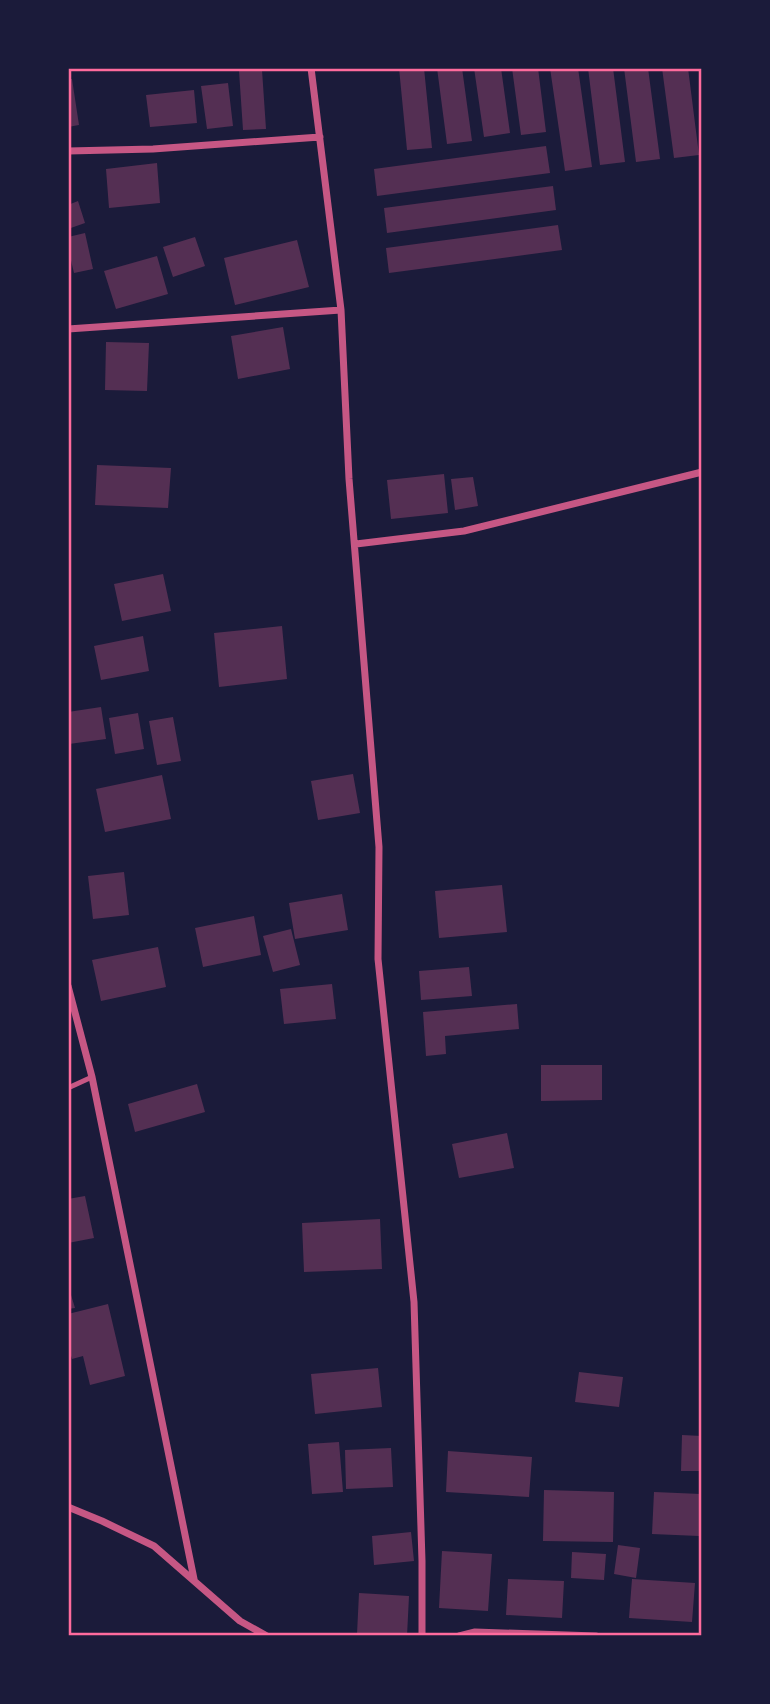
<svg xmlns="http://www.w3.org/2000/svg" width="770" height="1704" font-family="'Space Grotesk',sans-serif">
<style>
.building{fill:#542f53}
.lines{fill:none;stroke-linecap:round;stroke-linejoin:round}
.service{stroke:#c65784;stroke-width:5}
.minor{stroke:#c65784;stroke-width:7}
.neatline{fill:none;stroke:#ff6b9d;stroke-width:2.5}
</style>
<rect width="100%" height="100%" fill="#1b1b3a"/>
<path class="building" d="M399,68H424L432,148L407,150Z
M437,68H462L472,141L447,144Z
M474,68H501L510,133L484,137Z
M512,68H538L546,132L521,135Z
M550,68H578L592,167L565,171Z
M588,68H613L625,162L600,165Z
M624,68H648L660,159L636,162Z
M662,68H688L699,155L674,158Z
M262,70L266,129L243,130L239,71Z
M68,79H72L79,125L68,127Z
M228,83L233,126L207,129L201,86Z
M194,90L197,123L150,127L146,95Z
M546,146L550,173L377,196L374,169Z
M157,163L160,203L109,208L106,169Z
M553,186L556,210L387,233L384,208Z
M78,201L85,223L68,229V205Z
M558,225L562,250L389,273L386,248Z
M85,233L93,269L74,273L68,248V237Z
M195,237L205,266L173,277L163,247Z
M297,240L309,287L235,305L224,258Z
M157,256L168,294L116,309L104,271Z
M283,327L290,369L238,379L231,336Z
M106,342L149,343L147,391L105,390Z
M97,465L171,468L168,508L95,505Z
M444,474L448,513L391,519L387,480Z
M473,477L478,506L455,510L451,479Z
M163,574L171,611L122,621L114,584Z
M282,626L287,679L219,687L214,633Z
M143,636L149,671L101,680L94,646Z
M101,707L106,739L69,744L68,712Z
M138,713L144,749L115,754L109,718Z
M173,717L181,761L157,765L149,721Z
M353,774L360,813L318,820L311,781Z
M162,775L171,819L105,832L96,789Z
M124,872L129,915L93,919L88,876Z
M502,885L507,932L439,938L435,891Z
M342,894L348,930L295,939L289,903Z
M254,916L261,955L203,967L195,928Z
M291,929L300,965L273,972L263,936Z
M158,947L166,987L101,1001L92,960Z
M469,967L472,996L421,1000L419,971Z
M332,984L336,1019L284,1024L280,989Z
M517,1004L519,1029L445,1036L446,1054L426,1056L423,1012Z
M541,1065H602V1100L541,1101Z
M197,1084L205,1112L135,1132L128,1104Z
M507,1133L514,1168L459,1178L452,1144Z
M85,1196L94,1238L68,1243V1199Z
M380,1219L382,1269L304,1272L302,1223Z
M68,1285L75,1308L68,1309Z
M108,1304L125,1376L90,1385L83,1356L72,1359L68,1346V1314Z
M378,1368L382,1407L315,1414L311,1374Z
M579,1372L623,1377L619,1407L575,1402Z
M682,1435L702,1436V1471H681Z
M339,1442L343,1492L312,1494L308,1444Z
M391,1448L393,1487L346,1489L345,1450Z
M448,1451L532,1457L529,1497L446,1492Z
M544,1490L614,1492L613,1542L543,1541Z
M654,1492L701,1494L699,1536L652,1534Z
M411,1532L414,1561L374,1565L372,1536Z
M618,1545L640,1548L636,1578L614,1574Z
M442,1551L492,1554L488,1611L439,1608Z
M572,1552L606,1554L604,1580L571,1578Z
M508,1579L564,1581L562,1618L506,1615Z
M632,1579L695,1583L692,1622L629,1618Z
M359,1593L409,1596L407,1636L357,1634Z"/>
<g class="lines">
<path class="service" d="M68,1088L92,1077"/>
<path class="minor" d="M311,68L341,310L349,479L379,847L378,959L414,1302L422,1561V1636
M68,151L153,149L320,137
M68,329L341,310
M356,544L464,531L702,472
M68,986L92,1077L194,1579
M68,1507L102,1521L154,1546L240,1621L267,1636
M459,1636L475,1632L596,1636"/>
</g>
<rect width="770" height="1704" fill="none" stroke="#1b1b3a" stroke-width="140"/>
<rect x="70" y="70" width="630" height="1564" class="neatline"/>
</svg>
